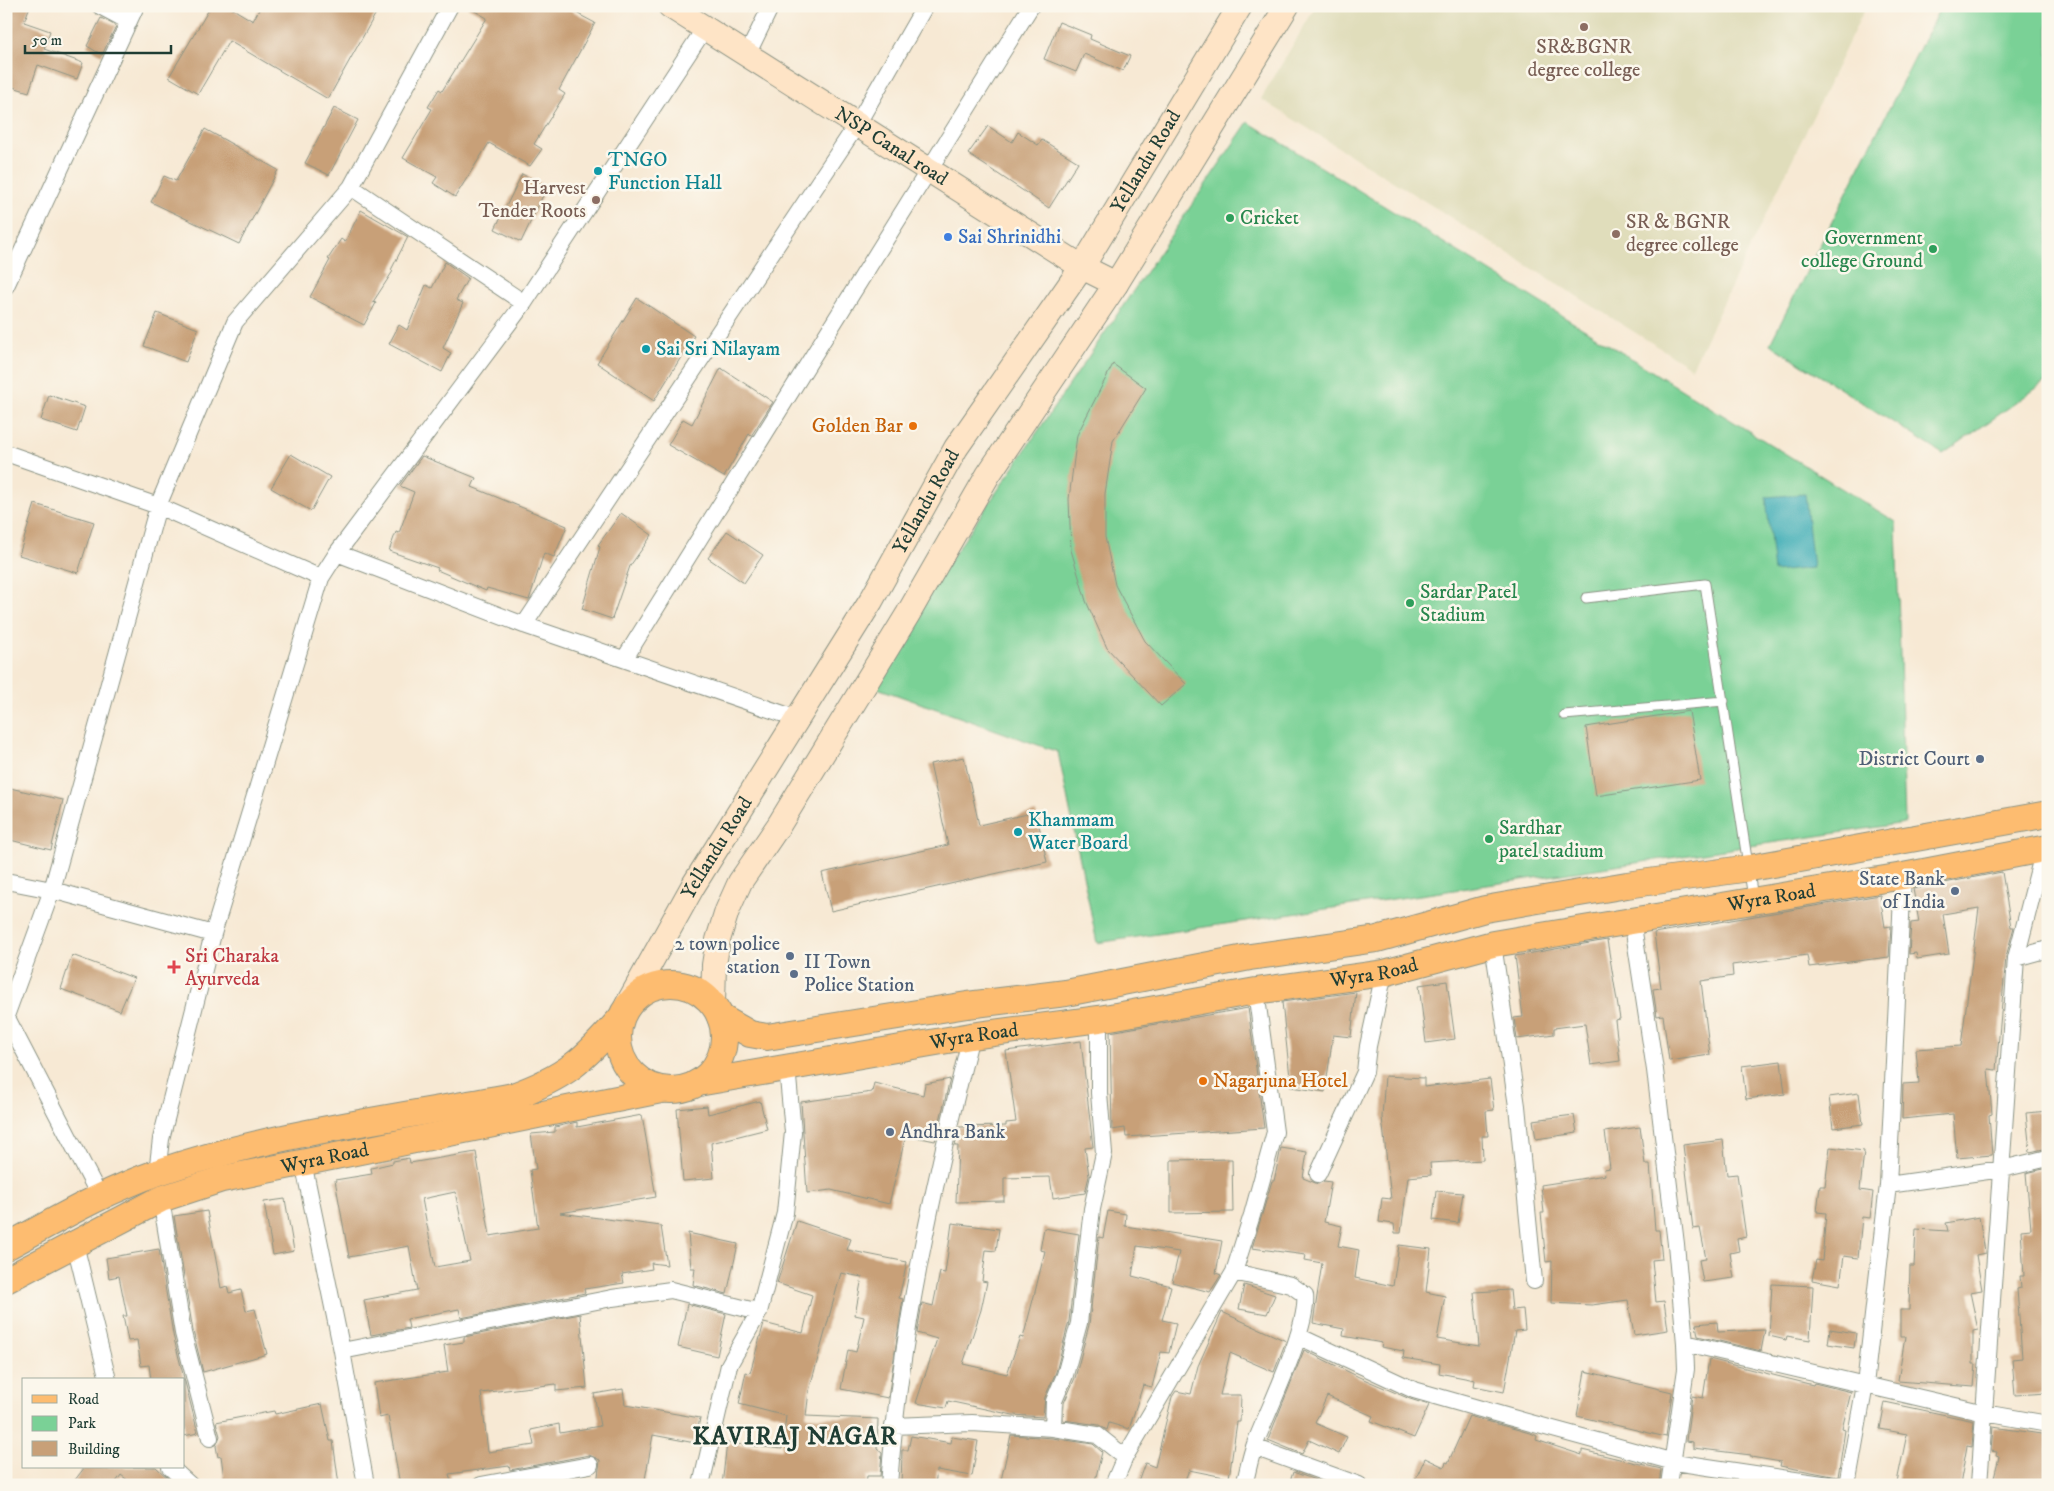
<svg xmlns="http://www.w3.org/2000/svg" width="2054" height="1491" font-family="'IM FELL DW Pica',serif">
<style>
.built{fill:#e0ddbb}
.green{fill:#7ad196;stroke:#4c8765}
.water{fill:#3bacb5;stroke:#2d7474}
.building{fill:#c8a078;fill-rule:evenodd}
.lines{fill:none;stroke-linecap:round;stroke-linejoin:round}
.lane-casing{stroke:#8b9384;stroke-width:11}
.street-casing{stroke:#8b9384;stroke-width:18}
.secondary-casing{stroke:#8b9384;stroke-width:26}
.primary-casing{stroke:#8b9384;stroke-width:28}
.lane{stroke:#fff;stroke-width:9}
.street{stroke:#fff;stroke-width:16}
.secondary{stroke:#fee4c6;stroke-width:24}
.primary{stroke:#fdbc70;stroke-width:26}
.education-dot{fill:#8d6e63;stroke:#fbf7ec;stroke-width:2}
.culture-dot{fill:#0f9aa8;stroke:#fbf7ec;stroke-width:2}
.leisure-dot{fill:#2e9e5b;stroke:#fbf7ec;stroke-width:2}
.shop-dot{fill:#3f7fe0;stroke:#fbf7ec;stroke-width:2}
.food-dot{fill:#e8710a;stroke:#fbf7ec;stroke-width:2}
.service-dot{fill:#5c6f8a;stroke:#fbf7ec;stroke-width:2}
.health-dot{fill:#e0444e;stroke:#fbf7ec;stroke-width:2}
.labels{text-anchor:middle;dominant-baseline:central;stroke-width:5;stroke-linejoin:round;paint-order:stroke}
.education-label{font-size:20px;fill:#785e54;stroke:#fbf7ec}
.street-label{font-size:20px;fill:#1f3d34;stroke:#fbf7ec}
.culture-label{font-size:20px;fill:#0d838f;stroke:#fbf7ec;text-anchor:start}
.leisure-label{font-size:20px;fill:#27864d;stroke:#fbf7ec;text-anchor:start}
.shop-label{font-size:20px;fill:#366cbe;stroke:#fbf7ec;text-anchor:start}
.food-label{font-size:20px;fill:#c56008;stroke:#fbf7ec;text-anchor:end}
.service-label{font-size:20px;fill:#4e5e75;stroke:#fbf7ec;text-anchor:end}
.health-label{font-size:20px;fill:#be3a42;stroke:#fbf7ec;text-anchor:start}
.district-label{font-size:25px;font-weight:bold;letter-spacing:1px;fill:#1f3d34;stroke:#fbf7ec}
</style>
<rect width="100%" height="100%" fill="#fbf7ec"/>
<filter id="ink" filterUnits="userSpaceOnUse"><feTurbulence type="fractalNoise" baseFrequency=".02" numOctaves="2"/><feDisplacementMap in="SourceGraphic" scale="10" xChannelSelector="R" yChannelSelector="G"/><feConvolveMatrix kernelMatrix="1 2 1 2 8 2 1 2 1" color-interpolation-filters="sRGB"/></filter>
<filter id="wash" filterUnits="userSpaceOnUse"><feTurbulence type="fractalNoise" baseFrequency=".0096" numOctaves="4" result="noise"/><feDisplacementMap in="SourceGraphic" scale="20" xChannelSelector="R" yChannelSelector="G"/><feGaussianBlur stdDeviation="1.12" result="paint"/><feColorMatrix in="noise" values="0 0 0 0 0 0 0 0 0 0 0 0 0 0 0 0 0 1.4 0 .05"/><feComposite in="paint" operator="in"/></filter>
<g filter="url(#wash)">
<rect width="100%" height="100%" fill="#f7e9d4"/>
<path class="built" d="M1316,6H1866L1692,368L1261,99Z"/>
<path class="green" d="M1941,6H2048V380L1943,454L1770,344Z
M1248,122L1896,522L1905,823L1097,943L1058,752L866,684Z"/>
<path class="water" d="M1805,494L1813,568L1774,572L1766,497Z"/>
<g id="blocks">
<path class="building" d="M6,6H30L24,22L50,31L44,49L83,63L77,79L38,65L29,92L6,85Z
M211,6H228L253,21L261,6H380L328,99L229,41L198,94L169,77Z
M466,6H563L595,23L559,90L565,94L534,144L542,149L530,166L489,143L455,197L433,183L437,177L403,158L432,109L428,107L439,89L442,91L487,18Z
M101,18L116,26L102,55L87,46Z
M1059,22L1091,35L1090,39L1130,56L1123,71L1084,54L1076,72L1044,59Z
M334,108L358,120L329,175L305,163Z
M988,126L1012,142L1018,132L1038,145L1042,140L1078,162L1049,208L968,154Z
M205,129L278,170L239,244L151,202L164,176L176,181Z
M522,174L547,187L521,242L495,229Z
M361,210L408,237L391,270L393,271L373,302L376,303L364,325L310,297L330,260L328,259L341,239L345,242Z
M445,262L468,278L456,300L463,303L443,348L451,353L442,372L389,344L399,325L407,330L426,285L432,288Z
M637,298L694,336L654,401L597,363Z
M157,313L198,329L186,362L144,346Z
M1113,364L1146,388L1113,441L1105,494V537L1115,585L1145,641L1186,684L1161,706L1107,648L1086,601L1071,550L1069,499L1077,435Z
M721,368L773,402L751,436L749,434L724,477L668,445L683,419L692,424Z
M49,395L85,407L77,432L41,420Z
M291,454L330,477L311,511L271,488Z
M422,456L476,478L472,487L567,526L554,557L544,553L529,600L487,588L486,591L437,570L438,568L389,551L396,532L399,533L414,492L400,486Z
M35,504L94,522L78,573L19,555Z
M621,513L652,535L630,566L612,619L582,609L600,547L598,545Z
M727,531L763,555L744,583L708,558Z
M1689,711L1700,780L1596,796L1586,727Z
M964,757L979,825L1036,812L1047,862L831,911L822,873L948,845L930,764Z
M10,788L63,800L51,850L6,839V802Z
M2002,872L2011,927H2014L2006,957L1996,1070L1988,1069L1992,1114L1989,1115L1992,1155L1957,1158L1953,1114L1902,1119L1903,1084L1919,1083L1916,1049L1961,1046L1979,908L1943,914L1949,954L1917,959L1916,953L1909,954L1911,923L1919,922L1913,889Z
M1880,895L1885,927L1891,926L1889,957L1809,967L1807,955L1732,965L1733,976L1701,981L1710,1055L1669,1061L1663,1015L1657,1016L1653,989L1661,988L1654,933Z
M1607,940L1620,1019L1615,1020L1620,1061L1591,1065L1585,1024L1554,1028V1034L1517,1039L1514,1018L1523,1017L1515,956Z
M72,955L134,978L120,1011L61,989Z
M1447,981L1455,1039L1426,1043L1419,985Z
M1356,992L1351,1037L1333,1035L1325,1092L1291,1087L1282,1002Z
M1248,1008L1264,1128L1126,1137L1125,1128L1112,1130L1110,1032Z
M1081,1041L1093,1147L1085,1148L1089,1176L1085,1193L1053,1198L1050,1177L1004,1178V1201L956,1202L958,1146H955L959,1127L1006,1126V1123L1016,1122L1006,1051Z
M1781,1061L1785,1094L1746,1099L1742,1066Z
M1385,1076L1424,1078V1087L1490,1079L1494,1110L1486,1111L1488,1136H1482L1483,1160L1430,1163L1431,1175L1408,1177L1401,1233H1395L1394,1224L1379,1222L1382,1198L1391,1199L1382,1117Z
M950,1079L935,1141L906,1135L889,1204L831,1190L807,1193L801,1102L872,1092L874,1083L923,1095L925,1084Z
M1859,1093L1863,1124L1833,1128L1829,1097Z
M760,1101L767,1129L711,1143L714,1178L683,1181L677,1109L707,1106L708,1114Z
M2048,1111V1148L2030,1152L2026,1113Z
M642,1115L656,1197L560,1213L661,1226L667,1265L651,1263L652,1269L622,1274L624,1283L584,1289L585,1293L461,1318L459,1309L407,1319L409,1328L371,1335L364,1300L417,1290L409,1246L349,1257L335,1180L372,1174L371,1168L393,1163V1161L409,1158L410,1163L476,1152L490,1236L538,1228L530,1170L536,1169L531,1134L555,1132V1127L577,1122V1127ZM455,1192L470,1261L435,1267L422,1199Z
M1574,1115L1577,1133L1536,1139L1533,1120Z
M1640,1127L1645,1164H1650L1655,1230H1659L1662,1259L1652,1260L1656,1302L1664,1301L1668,1330L1634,1335L1628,1300L1592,1305L1551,1303L1552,1261L1546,1262L1541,1213H1544L1541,1185L1605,1175L1604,1169L1610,1168L1605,1132Z
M1723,1140L1727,1175L1737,1174L1746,1237L1737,1239L1739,1251L1730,1253L1734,1278L1703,1282L1699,1260L1706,1259L1700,1228L1693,1229L1683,1145Z
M1830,1147L1864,1151L1860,1190L1873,1192L1870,1218L1862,1217L1858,1258L1844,1256L1840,1285L1812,1280L1816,1260L1822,1261L1826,1213L1817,1212L1820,1186H1825Z
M1281,1148L1307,1152L1303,1178L1318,1184L1324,1181L1331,1182L1324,1222L1342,1226L1338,1246L1359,1250L1355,1278L1393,1286L1399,1245L1431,1249L1426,1292L1445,1296L1437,1339L1479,1346L1474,1292L1510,1290L1512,1310L1523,1309L1525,1330L1515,1331L1504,1392L1474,1386L1475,1380L1439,1373L1440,1364L1403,1358L1404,1351L1381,1347L1382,1343L1343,1336L1344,1329L1313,1323L1322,1263L1305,1260L1306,1255L1252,1248L1272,1181H1274Z
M1232,1159L1233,1212L1171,1213V1160Z
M2048,1168V1393L2015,1395L2012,1359L2022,1358L2017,1289L2021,1288L2020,1276H2024L2021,1230L2031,1229L2026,1173Z
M1436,1191L1463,1193L1458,1223L1433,1220Z
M285,1199L294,1251L273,1255L264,1202Z
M207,1211L221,1288L227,1286L229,1293L241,1290L246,1311L255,1309L267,1354L203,1372L193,1331L174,1216Z
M1108,1211L1126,1214L1125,1226L1222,1241L1216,1273L1221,1275L1210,1292L1172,1282L1179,1252L1137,1246L1132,1276L1171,1286L1162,1320L1176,1323L1169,1353L1161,1352L1152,1387L1143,1385L1129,1429L1109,1423L1107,1430L1099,1425L1063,1420L1064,1403L1075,1378L1089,1325L1099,1237L1103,1238Z
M1979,1217L1985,1251V1253L1976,1255L1982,1290L1970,1292L1978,1330L1973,1331V1364H1976L1974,1387L1898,1381L1905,1337H1900V1310H1909L1910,1266H1914L1916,1229L1948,1231L1946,1223Z
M797,1221L851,1239L847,1250L907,1262L899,1298L903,1299L888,1398L841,1389L848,1350L856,1352L864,1317L855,1315L862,1277L841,1273L809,1391L806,1416L878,1419L877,1449L882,1453L880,1476H867L866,1485H722L727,1443L782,1449L786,1416L739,1404L746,1372L750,1373L764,1323L803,1333L812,1295L777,1283Z
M952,1223L999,1229L996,1251L986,1250L982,1281L987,1282L981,1310L963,1364L1007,1374L1020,1337L1023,1338L1034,1296L1045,1251L1040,1250L1044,1228L1079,1234L1069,1321L1056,1372L1045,1397L1043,1417L1013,1415L948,1401L946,1408L916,1403L937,1339L917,1333L922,1303L933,1306L940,1272L945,1273Z
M688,1233L738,1244L727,1294L693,1285L695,1268H691Z
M159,1249L173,1335L198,1433L184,1436V1380H151L149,1365L141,1366L137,1340L128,1341L123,1316H127L119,1276L109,1278L106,1258Z
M1772,1284L1813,1286L1810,1340L1787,1336L1786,1340L1769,1336Z
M1244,1285L1275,1295L1267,1314L1239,1309Z
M687,1304L726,1314L717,1356L678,1347Z
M1222,1312L1286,1341L1274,1372L1230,1353L1220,1395H1241L1240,1422H1237L1229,1478L1189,1470L1183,1485H1137L1145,1463L1155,1467L1172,1397L1176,1391L1191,1394L1198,1366Z
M580,1314L587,1388L556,1391V1384L481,1393L488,1452L534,1445L531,1430L559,1424L560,1433L600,1426L594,1394L623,1389L625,1405L700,1418L695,1443L653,1435L644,1485H597L600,1460L589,1455L510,1470L509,1466L449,1474L451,1482L434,1485H400L388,1416L379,1418L374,1383L448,1372L444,1345L464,1342V1337Z
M1717,1322L1718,1332L1765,1330L1761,1351L1698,1336L1696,1324Z
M1830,1329L1856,1333L1854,1348L1828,1344Z
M1304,1350L1359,1377L1410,1399L1429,1405L1414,1438L1371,1421L1373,1416L1327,1396L1315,1423L1347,1437L1339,1454L1309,1440L1302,1454L1268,1440Z
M1709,1359L1813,1385L1814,1383L1851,1392L1842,1429L1845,1430L1838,1477L1780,1466L1781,1462L1751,1457V1455L1693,1448V1442L1686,1441L1692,1396L1703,1398Z
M1585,1371L1672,1392L1666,1437L1577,1416Z
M1885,1402L1974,1421L1972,1447L1967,1446L1960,1485H1909L1897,1482L1907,1434L1880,1429Z
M322,1404L330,1441H333L339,1485H225L221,1456L218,1457L216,1446L220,1436L216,1422L274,1411L275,1414Z
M1469,1416L1533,1434L1537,1436L1536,1440L1582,1455V1450L1661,1469L1659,1485H1413L1425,1458L1444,1467L1446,1462L1448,1463Z
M1993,1427L2048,1435V1485H1992L1999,1457L1996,1456L1997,1452L1991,1451Z
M1011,1435L1052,1438L1093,1444L1102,1452L1094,1485H1000Z
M911,1436L951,1443L952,1437L978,1441L972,1476L937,1470L935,1485H901L902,1450H908Z
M85,1467H156L175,1485H134L121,1475L114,1485H71Z
M1293,1472L1329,1485H1289Z"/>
</g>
</g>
<g filter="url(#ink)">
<use href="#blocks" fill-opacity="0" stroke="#8b9384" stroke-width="1"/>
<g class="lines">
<g class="lane-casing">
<path id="lane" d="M1586,598L1705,584L1753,898
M1564,715L1724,701"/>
</g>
<g class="street-casing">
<path id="street" d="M100,6L128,21
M747,55L771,6
M351,187L524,303
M6,286L136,6
M6,453L158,506L321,578
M337,553L524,625L798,719
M524,625L858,123L925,6
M625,658L1031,6
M6,881L52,890L213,934
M1632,919L1655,1070L1676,1244L1685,1343L1686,1369L1669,1485
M1493,944L1517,1106L1534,1281
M2016,958L2048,949
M6,1016L52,890L158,506L235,322L351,187L450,6
M6,1016L100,1197
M303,1162L342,1351L366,1485
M157,1173L161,1139L213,934L321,578L337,553L524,303L705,28
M1318,1174L1365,1072L1368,1046L1384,973
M1888,1185L2002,1169L2048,1158
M161,1199L183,1333L210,1438
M75,1244L108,1380
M1234,1272L1291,1285L1305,1295C1309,1327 1268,1410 1255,1444C1250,1457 1248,1471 1244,1485
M1298,1336L1414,1390L1509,1417L1674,1462L1829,1485
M1685,1343L1985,1413L2048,1424
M342,1351L612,1298L671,1290L759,1312
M893,1426L972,1423L1053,1428L1097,1435L1125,1457
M1053,1428L1054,1401L1065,1375L1079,1323L1092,1209L1104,1153L1099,1093V1019
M1254,1447L1359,1485
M170,1467L190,1485
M481,1485L590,1465
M701,1485L729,1365L759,1312L785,1213L793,1132L787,1067
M889,1485C900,1333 934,1183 971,1036
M1113,1485L1125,1457L1234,1272L1252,1215L1275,1132L1256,991
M1847,1485L1865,1385L1888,1185L1903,876
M1979,1485L2016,958L2044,849"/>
</g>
<g class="secondary-casing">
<g id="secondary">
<path id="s1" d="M670,6L1082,267L1116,284"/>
<path d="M713,1004L714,965L718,940L727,911L740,882L779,825L908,614L988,475L1116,284L1287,6"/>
<path id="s2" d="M627,1005L693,886L871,601L956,448L1082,267L1240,6"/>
</g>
</g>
<g class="primary-casing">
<g id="primary">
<circle cx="671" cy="1037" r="53"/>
<path d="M720,1017L750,1034L767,1037L967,1005L1066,993L1250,957L1377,939L1485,909L1627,885L1750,868L2048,814"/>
<path id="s3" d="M698,1083L971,1036L1099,1019L1256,991L1384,973L1493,944L1903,876L2048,848"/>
<path d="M6,1247C56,1220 105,1191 159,1172C272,1133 396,1118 513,1096C566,1077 584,1060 620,1019"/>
<path id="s4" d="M6,1280L161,1199L222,1179L661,1090"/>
</g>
</g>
<use href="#lane" class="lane"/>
<use href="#street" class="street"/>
<use href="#secondary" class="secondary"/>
<use href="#primary" class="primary"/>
</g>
</g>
<g class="education-dot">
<circle cx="1584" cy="27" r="5"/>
<circle cx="596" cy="200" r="5"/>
<circle cx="1616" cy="234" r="5"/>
</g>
<g class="culture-dot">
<circle cx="598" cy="171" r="5"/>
<circle cx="646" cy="349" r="5"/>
<circle cx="1018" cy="832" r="5"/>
</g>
<g class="leisure-dot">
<circle cx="1230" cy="218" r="5"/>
<circle cx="1933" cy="249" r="5"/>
<circle cx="1410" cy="603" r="5"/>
<circle cx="1489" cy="839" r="5"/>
</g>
<circle class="shop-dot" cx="948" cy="237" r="5"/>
<g class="food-dot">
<circle cx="913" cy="426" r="5"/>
<circle cx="1203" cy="1081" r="5"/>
</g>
<g class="service-dot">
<circle cx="1980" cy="759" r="5"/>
<circle cx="1955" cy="891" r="5"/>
<circle cx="790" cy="956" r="5"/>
<circle cx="794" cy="974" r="5"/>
<circle cx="890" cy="1132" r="5"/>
</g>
<path class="health-dot" d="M171.5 959.5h5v5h5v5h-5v5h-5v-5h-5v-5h5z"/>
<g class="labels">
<g class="education-label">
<text x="1584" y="47">SR&amp;BGNR<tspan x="1584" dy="23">degree college</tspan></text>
<text x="586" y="188" text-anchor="end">Harvest<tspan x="586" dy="23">Tender Roots</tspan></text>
<text x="1626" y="222" text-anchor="start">SR &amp; BGNR<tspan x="1626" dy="23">degree college</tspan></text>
</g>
<g class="street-label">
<text stroke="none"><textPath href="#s1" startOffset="262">NSP Canal road</textPath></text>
<text stroke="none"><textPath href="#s2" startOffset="991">Yellandu Road</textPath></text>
<text stroke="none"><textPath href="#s2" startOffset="586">Yellandu Road</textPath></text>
<text stroke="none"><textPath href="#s2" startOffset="181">Yellandu Road</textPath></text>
<text stroke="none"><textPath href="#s3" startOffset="1090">Wyra Road</textPath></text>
<text stroke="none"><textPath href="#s3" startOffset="685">Wyra Road</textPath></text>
<text stroke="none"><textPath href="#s3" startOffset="280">Wyra Road</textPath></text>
<text stroke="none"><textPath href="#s4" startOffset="344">Wyra Road</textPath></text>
</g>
<g class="culture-label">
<text x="608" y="160">TNGO<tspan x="608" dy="23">Function Hall</tspan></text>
<text x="656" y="349">Sai Sri Nilayam</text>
<text x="1028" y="820">Khammam<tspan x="1028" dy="23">Water Board</tspan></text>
</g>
<g class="leisure-label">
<text x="1240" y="218">Cricket</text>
<text x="1923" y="238" text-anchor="end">Government<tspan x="1923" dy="23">college Ground</tspan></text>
<text x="1420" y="592">Sardar Patel<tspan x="1420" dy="23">Stadium</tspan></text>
<text x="1499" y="828">Sardhar<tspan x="1499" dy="23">patel stadium</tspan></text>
</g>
<g class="shop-label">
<text x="958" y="237">Sai Shrinidhi</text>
</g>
<g class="food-label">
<text x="903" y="426">Golden Bar</text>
<text x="1213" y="1081" text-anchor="start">Nagarjuna Hotel</text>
</g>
<g class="service-label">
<text x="1970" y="759">District Court</text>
<text x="1945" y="879">State Bank<tspan x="1945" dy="23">of India</tspan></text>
<text x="780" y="944">2 town police<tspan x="780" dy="23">station</tspan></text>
<text x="804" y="962" text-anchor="start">II Town<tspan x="804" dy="23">Police Station</tspan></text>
<text x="900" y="1132" text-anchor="start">Andhra Bank</text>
</g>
<g class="health-label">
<text x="185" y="956">Sri Charaka<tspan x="185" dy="23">Ayurveda</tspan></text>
</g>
<g class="district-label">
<text x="795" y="1436">KAVIRAJ NAGAR</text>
</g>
</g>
<rect width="2054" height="1491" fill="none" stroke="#fbf7ec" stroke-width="25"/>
<rect x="22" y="1378" width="162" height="90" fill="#fbf7ec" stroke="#a3ada2"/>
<rect x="32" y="1395" width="25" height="8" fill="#fdbc70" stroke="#a3ada2"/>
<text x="68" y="1404" font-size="15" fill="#1f3d34">Road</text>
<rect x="32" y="1416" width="25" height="15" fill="#7ad196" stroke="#a3ada2"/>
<text x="68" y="1428" font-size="15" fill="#1f3d34">Park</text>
<rect x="32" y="1441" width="25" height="15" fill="#c8a078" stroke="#a3ada2"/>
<text x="68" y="1454" font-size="15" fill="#1f3d34">Building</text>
<path d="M25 45v8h146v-8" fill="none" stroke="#1f3d34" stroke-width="2.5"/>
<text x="32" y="45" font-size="15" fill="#1f3d34" stroke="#fbf7ec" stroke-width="4" paint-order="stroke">50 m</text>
</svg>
